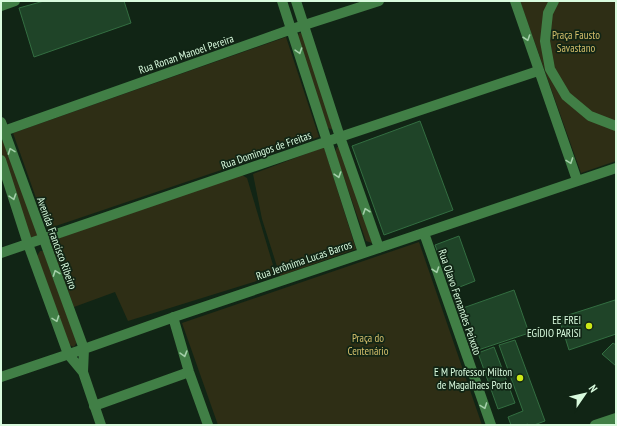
<svg xmlns="http://www.w3.org/2000/svg" width="617" height="426" font-family="'PT Sans Narrow',sans-serif">
<style>
.green{fill:#2e2e15}
.building{fill:#1f4428;stroke:#336e41}
.lines{fill:none;stroke-linecap:round;stroke-linejoin:round}
.minor{stroke:#417f46;stroke-width:10}
.oneway{stroke:#a4d0a9}
.poi-dot{fill:#cce917;stroke:#112515;stroke-width:1.5}
.labels{text-anchor:middle;dominant-baseline:central;stroke-width:3.5;stroke-linejoin:round;paint-order:stroke}
.park-label{font-size:11px;fill:#d5bf6b;stroke:#112515}
.street-label{font-size:11px;fill:#d9fbde;stroke:#112515}
.poi-label{font-size:11px;fill:#d9fbde;stroke:#112515;text-anchor:end}
</style>
<rect width="100%" height="100%" fill="#112515"/>
<path class="green" d="M520,1H616V161L581,173Z
M299,33H303L334,130L328,128L297,39Z
M286,37L319,137L47,229L13,133Z
M2,141L5,142L38,235L33,238L30,236L1,152V142Z
M324,147L356,249L280,276L262,219L253,174Z
M337,147H341L372,243L366,241L335,152Z
M242,175L247,178L276,275L128,321L115,292L74,307L50,241Z
M419,242L482,425H218L182,323Z
M40,251H43L77,342L74,347L69,345L37,256Z"/>
<path class="building" d="M44,1H124L131,23L34,57L19,8Z
M420,121L453,210L384,235L352,146Z
M459,236L475,281L452,290L435,245Z
M514,290L529,333L478,350L463,308Z
M615,300L616,304V334L569,350L559,318Z
M515,340L545,421L534,425H528V424L524,425H511L508,417L523,411L499,345Z
M613,343L616,345V366L602,354Z
M494,347L515,403L498,409L478,353Z"/>
<g class="lines">
<path class="minor" d="M282,1L363,253
M296,1L340,137L379,248
M515,1L577,180
M554,1L548,13L545,41L550,69L566,96L590,116L616,126
M1,6L15,1
M1,122L84,349L83,372
M1,132L292,29L379,1
M1,160L28,244L68,354L83,372L101,425
M424,233L491,425
M1,253L340,137L538,71
M173,317L189,372L208,425
M1,377L84,349L177,316L616,168
M94,406L189,372
M595,425L616,418"/>
</g>
<defs><path id="oneway-chevron" d="M-2-3.5L2.5 0L-2 3.5" fill="none" stroke-width="1.6" stroke-linecap="round" stroke-linejoin="round"/></defs>
<g class="oneway">
<use href="#oneway-chevron" transform="translate(527 38) rotate(71)"/>
<use href="#oneway-chevron" transform="translate(299 51) rotate(72)"/>
<use href="#oneway-chevron" transform="translate(11 151) rotate(-110)"/>
<use href="#oneway-chevron" transform="translate(570 161) rotate(70)"/>
<use href="#oneway-chevron" transform="translate(338 175) rotate(72)"/>
<use href="#oneway-chevron" transform="translate(13 197) rotate(72)"/>
<use href="#oneway-chevron" transform="translate(366 211) rotate(-109)"/>
<use href="#oneway-chevron" transform="translate(436 270) rotate(71)"/>
<use href="#oneway-chevron" transform="translate(56 273) rotate(-110)"/>
<use href="#oneway-chevron" transform="translate(56 319) rotate(70)"/>
<use href="#oneway-chevron" transform="translate(184 354) rotate(74)"/>
<use href="#oneway-chevron" transform="translate(484 406) rotate(70)"/>
</g>
<g class="poi-dot">
<circle cx="589" cy="326" r="4"/>
<circle cx="520" cy="378" r="4"/>
</g>
<g class="labels">
<g class="park-label">
<text x="576" y="35">Praça Fausto<tspan x="576" dy="13">Savastano</tspan></text>
<text x="368" y="338">Praça do<tspan x="368" dy="13">Centenário</tspan></text>
</g>
<g class="street-label">
<text transform="translate(186 54) rotate(-19)">Rua Ronan Manoel Pereira</text>
<text transform="translate(266 150) rotate(-19)">Rua Domingos de Freitas</text>
<text transform="translate(57 243) rotate(70)">Avenida Francisco Ribeiro</text>
<text transform="translate(304 260) rotate(-19)">Rua Jerônima Lucas Barros</text>
<text transform="translate(460 302) rotate(71)">Rua Olavo Fernandes Peixoto</text>
</g>
<g class="poi-label">
<text x="581" y="320">EE FREI<tspan x="581" dy="13">EGÍDIO PARISI</tspan></text>
<text x="512" y="372">E M Professor Milton<tspan x="512" dy="13">de Magalhaes Porto</tspan></text>
</g>
</g>
<rect width="617" height="426" fill="none" stroke="#d9fbde" stroke-width="4"/>
<g transform="translate(585 394) rotate(56)" stroke="#112515" stroke-width="3" paint-order="stroke">
<path d="M0-3L7 15L0 10L-7 15Z" fill="#d9fbde"/>
<text y="-6" font-size="11" font-weight="bold" text-anchor="middle" fill="#d9fbde">N</text>
</g>
</svg>
